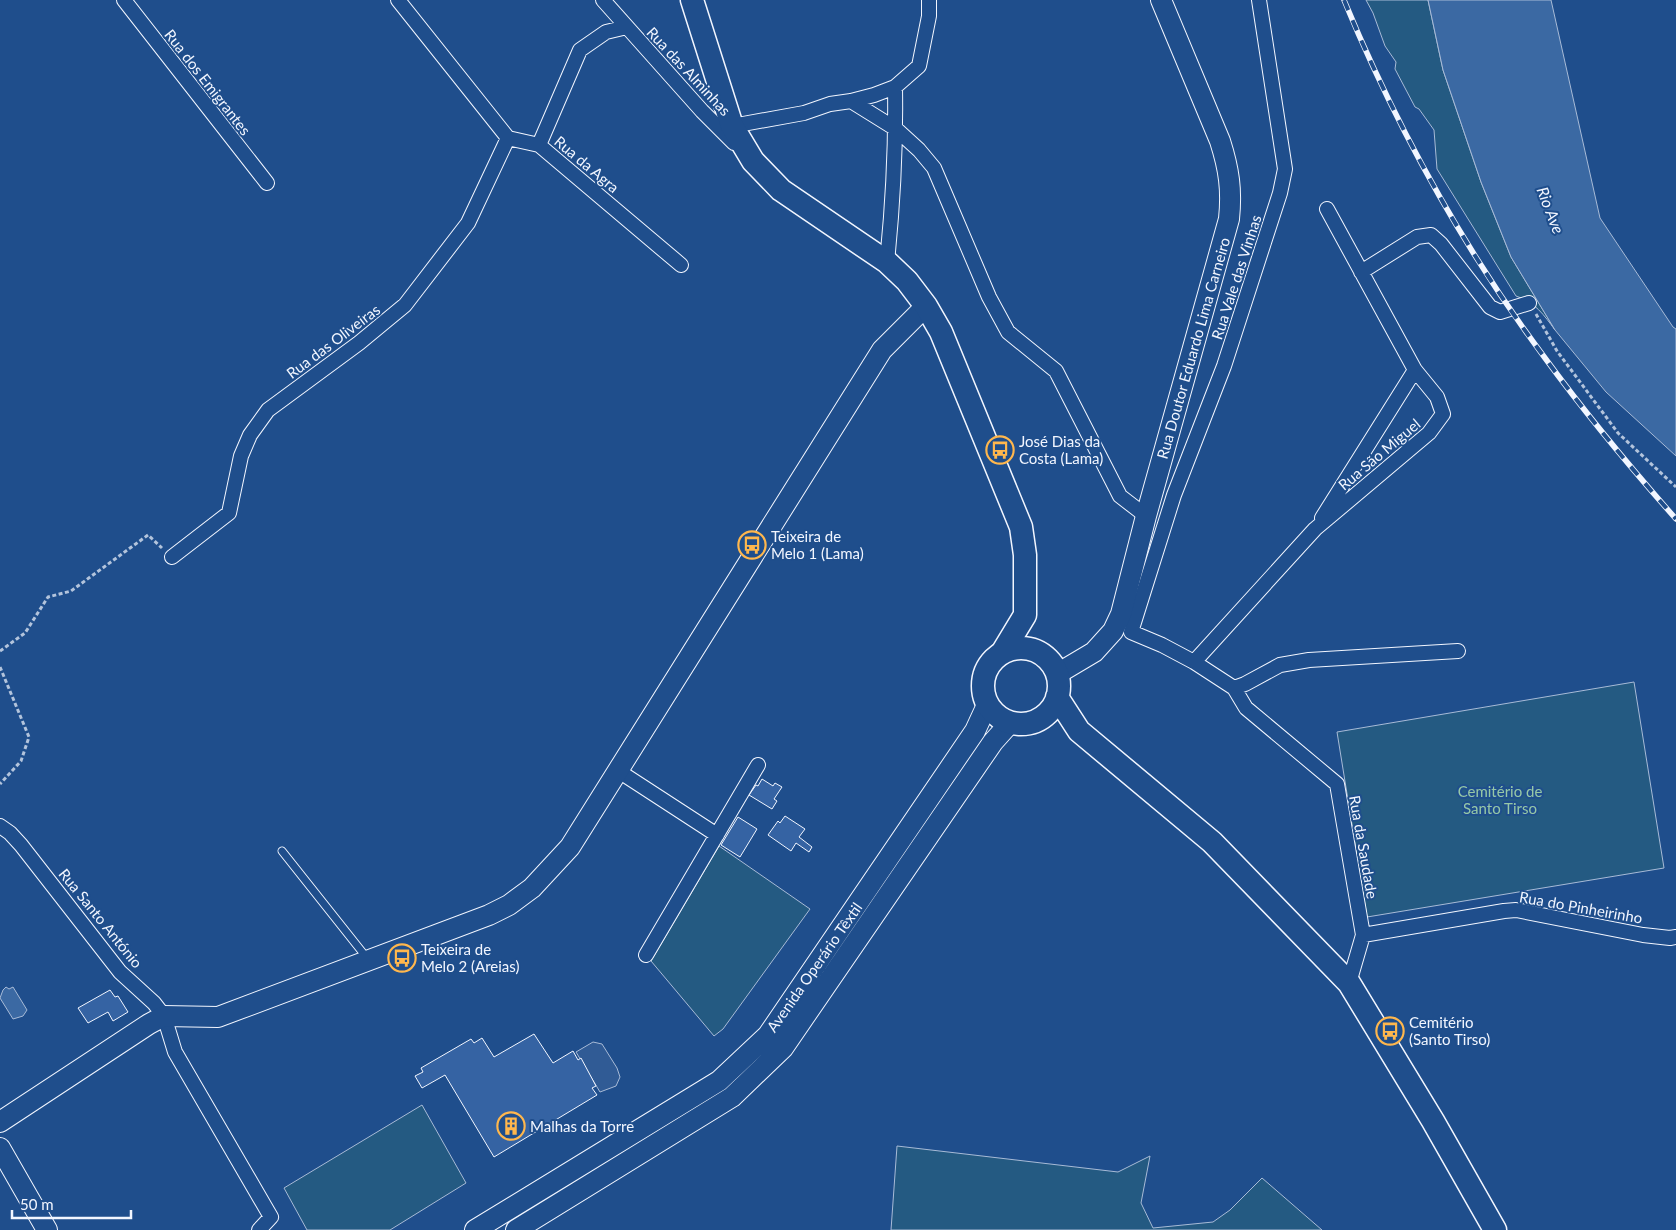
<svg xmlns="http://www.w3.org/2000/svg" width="1676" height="1230" font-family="Lato,sans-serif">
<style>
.green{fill:#245a82;stroke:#a8bbd7}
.parking{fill:#305b95;stroke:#a8bbd7}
.water{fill:#3b69a3;stroke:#a8bbd7}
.building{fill:#3563a3;stroke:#f2f6ff}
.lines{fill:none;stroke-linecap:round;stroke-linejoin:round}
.lane-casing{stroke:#f2f6ff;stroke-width:9}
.street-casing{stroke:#f2f6ff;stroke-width:16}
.secondary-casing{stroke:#f2f6ff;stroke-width:22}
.primary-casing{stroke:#f2f6ff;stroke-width:25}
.path{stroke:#b3c4dc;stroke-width:3;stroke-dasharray:4 2.5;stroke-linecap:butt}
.lane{stroke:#1f4e8c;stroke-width:7}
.street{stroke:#1f4e8c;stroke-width:14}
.secondary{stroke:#1f4e8c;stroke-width:20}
.primary{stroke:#1f4e8c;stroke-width:22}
.rail-casing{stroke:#f2f6ff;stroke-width:5.5}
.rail{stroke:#1f4e8c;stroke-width:4;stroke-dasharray:11;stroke-linecap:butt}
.labels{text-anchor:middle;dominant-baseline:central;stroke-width:4;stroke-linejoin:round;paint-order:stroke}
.street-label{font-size:15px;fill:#f2f6ff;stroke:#1f4e8c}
.poi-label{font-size:15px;fill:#f2f6ff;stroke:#1f4e8c;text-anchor:start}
.park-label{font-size:15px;fill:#97c8a6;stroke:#1f4e8c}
.water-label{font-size:16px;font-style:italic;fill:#f2f6ff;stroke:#1f4e8c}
</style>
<rect width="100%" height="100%" fill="#1f4e8c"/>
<path class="green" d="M1366,0H1428L1443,70L1481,182L1511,257L1555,330C1544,315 1535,302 1516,296L1437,169L1434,130L1419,109L1415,107L1395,69L1396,62L1385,46L1373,13Z
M1634,682L1664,868L1367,917L1337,732Z
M719,846L810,909L723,1029L714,1036L651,961Z
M422,1105L466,1183L390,1230H307L284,1188Z
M897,1146L1118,1172L1150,1156L1141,1203L1153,1228L1213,1222L1230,1210L1262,1178L1322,1230H891Z"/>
<path class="parking" d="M593,1042L602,1044L617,1068L620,1077L616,1086L600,1092L576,1052Z"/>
<path class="water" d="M1428,0H1551L1600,218L1673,327L1676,329V456L1606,392L1555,330L1511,257L1481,182L1443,70Z
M6,987L9,989L13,987L27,1010L23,1016L13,1019L0,998L3,990Z"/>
<path class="building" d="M762,779L773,786L775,783L782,787L774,799L777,801L772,809L749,795L756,785L758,786Z
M785,816L805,829L799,837L812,847L809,852L796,843L791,851L768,835L778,821L780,823Z
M738,817L757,829L740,857L721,845Z
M110,990L115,997L118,996L128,1012L113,1021L108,1012L88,1023L78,1008Z
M534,1034L553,1063L573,1051L578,1060L581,1058L596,1086L592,1088L597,1095L494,1157L445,1075L422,1088L415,1076L423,1072L421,1068L471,1039L474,1043L482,1038L494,1057Z"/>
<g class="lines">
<g class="lane-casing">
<path id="lane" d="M282,851L363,953L366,959"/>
</g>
<g class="street-casing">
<path id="street" d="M124,0L267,183
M398,0L508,138L539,145L681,265
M603,0L702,111L734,143
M1259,0L1285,169L1280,193L1224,366L1174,495L1131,632L1162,645L1194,662L1234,688L1246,708L1337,784L1363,935L1349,983
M851,101L896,129L919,150L934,168L989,297L1008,332L1056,371L1120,496L1146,516
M732,126L804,113L830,104L851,101L874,95L895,87
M539,145L580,50L606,32L627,27
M887,262C893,203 896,147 895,87L919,66L929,16V0
M1361,272L1417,237L1431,235L1441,244L1490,307L1500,312L1529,303
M1322,518L1415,370
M172,557L229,513L241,456L250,435L268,410L359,343L405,305L468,223L508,138
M1194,662L1315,529L1429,433L1443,414L1437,397L1415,370L1327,209
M1234,688L1245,684L1280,665L1309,660L1458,651
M617,770L717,835
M0,826L10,833L21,845L120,972L154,1003L164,1016L175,1052L271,1217L259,1230
M1363,935L1504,911L1516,910L1643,935L1670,938L1676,937
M646,955L758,765"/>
</g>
<g class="secondary-casing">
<path id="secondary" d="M1057,674L1094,652L1113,631L1121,614L1146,516L1229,219C1232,190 1229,169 1220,141L1161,0
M0,1122L149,1024L164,1016L218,1017L489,915L509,905L532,888L570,847L882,350L926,306
M0,1148L47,1230
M475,1230L719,1081L768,1035L975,731L987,705
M516,1230L732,1097L783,1048L993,742L1010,723"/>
</g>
<g class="primary-casing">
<path id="primary" d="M692,0L732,126L753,161L781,190L887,262L907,281L926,306L941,332L1021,527L1025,555V615L1002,653
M983 686a38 38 0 1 1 76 0a38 38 0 1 1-76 0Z
M1057,697L1079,731L1212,842L1349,983L1433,1121L1495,1230"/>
</g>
<path class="path" d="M1536,314L1557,351L1618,433L1676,487
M0,651L25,633L48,597L71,591L148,535L162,548
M0,667L29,737L21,761L0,784"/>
<use href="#lane" class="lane"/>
<use href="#street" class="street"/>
<use href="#secondary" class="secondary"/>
<use href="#primary" class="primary"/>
<g class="rail-casing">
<path id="rail" d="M1344,0C1396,126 1463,248 1545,358C1586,414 1630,467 1676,519"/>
</g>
<use href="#rail" class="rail"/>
</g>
<defs>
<g id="bus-ring" transform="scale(1.4375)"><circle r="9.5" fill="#1f4e8c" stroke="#ffb74d" stroke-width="1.5"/><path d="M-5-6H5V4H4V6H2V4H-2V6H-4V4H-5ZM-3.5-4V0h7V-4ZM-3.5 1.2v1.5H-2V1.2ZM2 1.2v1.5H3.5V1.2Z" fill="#ffb74d"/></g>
<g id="building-ring" transform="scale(1.4375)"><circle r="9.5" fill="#1f4e8c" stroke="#ffb74d" stroke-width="1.5"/><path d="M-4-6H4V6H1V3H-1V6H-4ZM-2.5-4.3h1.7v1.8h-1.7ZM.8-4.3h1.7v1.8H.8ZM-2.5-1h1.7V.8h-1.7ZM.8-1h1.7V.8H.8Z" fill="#ffb74d"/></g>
</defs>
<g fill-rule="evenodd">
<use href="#bus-ring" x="1000" y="450"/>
<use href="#bus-ring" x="752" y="545"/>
<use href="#bus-ring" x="402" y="958"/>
<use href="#bus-ring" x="1390" y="1031"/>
<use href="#building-ring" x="511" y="1126"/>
</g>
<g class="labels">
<g class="street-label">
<text transform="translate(689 71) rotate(47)">Rua das Alminhas</text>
<text transform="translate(208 82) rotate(52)">Rua dos Emigrantes</text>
<text transform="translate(587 164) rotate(40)">Rua da Agra</text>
<text transform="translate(1236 277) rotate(-72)">Rua Vale das Vinhas</text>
<text transform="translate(333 341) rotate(-37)">Rua das Oliveiras</text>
<text transform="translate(1193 348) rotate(-74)">Rua Doutor Eduardo Lima Carneiro</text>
<text transform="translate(1379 454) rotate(-40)">Rua São Miguel</text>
<text transform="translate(1364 847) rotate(80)">Rua da Saudade</text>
<text transform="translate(1581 907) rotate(10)">Rua do Pinheirinho</text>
<text transform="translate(101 918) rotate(51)">Rua Santo António</text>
<text transform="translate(814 967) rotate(-55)">Avenida Operário Têxtil</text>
</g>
<g class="poi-label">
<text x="1019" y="441">José Dias da<tspan x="1019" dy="17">Costa (Lama)</tspan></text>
<text x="771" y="536">Teixeira de<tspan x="771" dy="17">Melo 1 (Lama)</tspan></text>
<text x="421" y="949">Teixeira de<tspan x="421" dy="17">Melo 2 (Areias)</tspan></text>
<text x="1409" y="1022">Cemitério<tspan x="1409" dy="17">(Santo Tirso)</tspan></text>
<text x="530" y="1126">Malhas da Torre</text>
</g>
<g class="park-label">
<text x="1500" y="791">Cemitério de<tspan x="1500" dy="17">Santo Tirso</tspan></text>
</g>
<g class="water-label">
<text transform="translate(1551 210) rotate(69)">Rio Ave</text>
</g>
</g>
<path d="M12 1210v8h119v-8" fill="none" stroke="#f2f6ff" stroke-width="2.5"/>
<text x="20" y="1210" font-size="15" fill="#f2f6ff" stroke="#1f4e8c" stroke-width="4" paint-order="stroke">50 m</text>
</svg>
